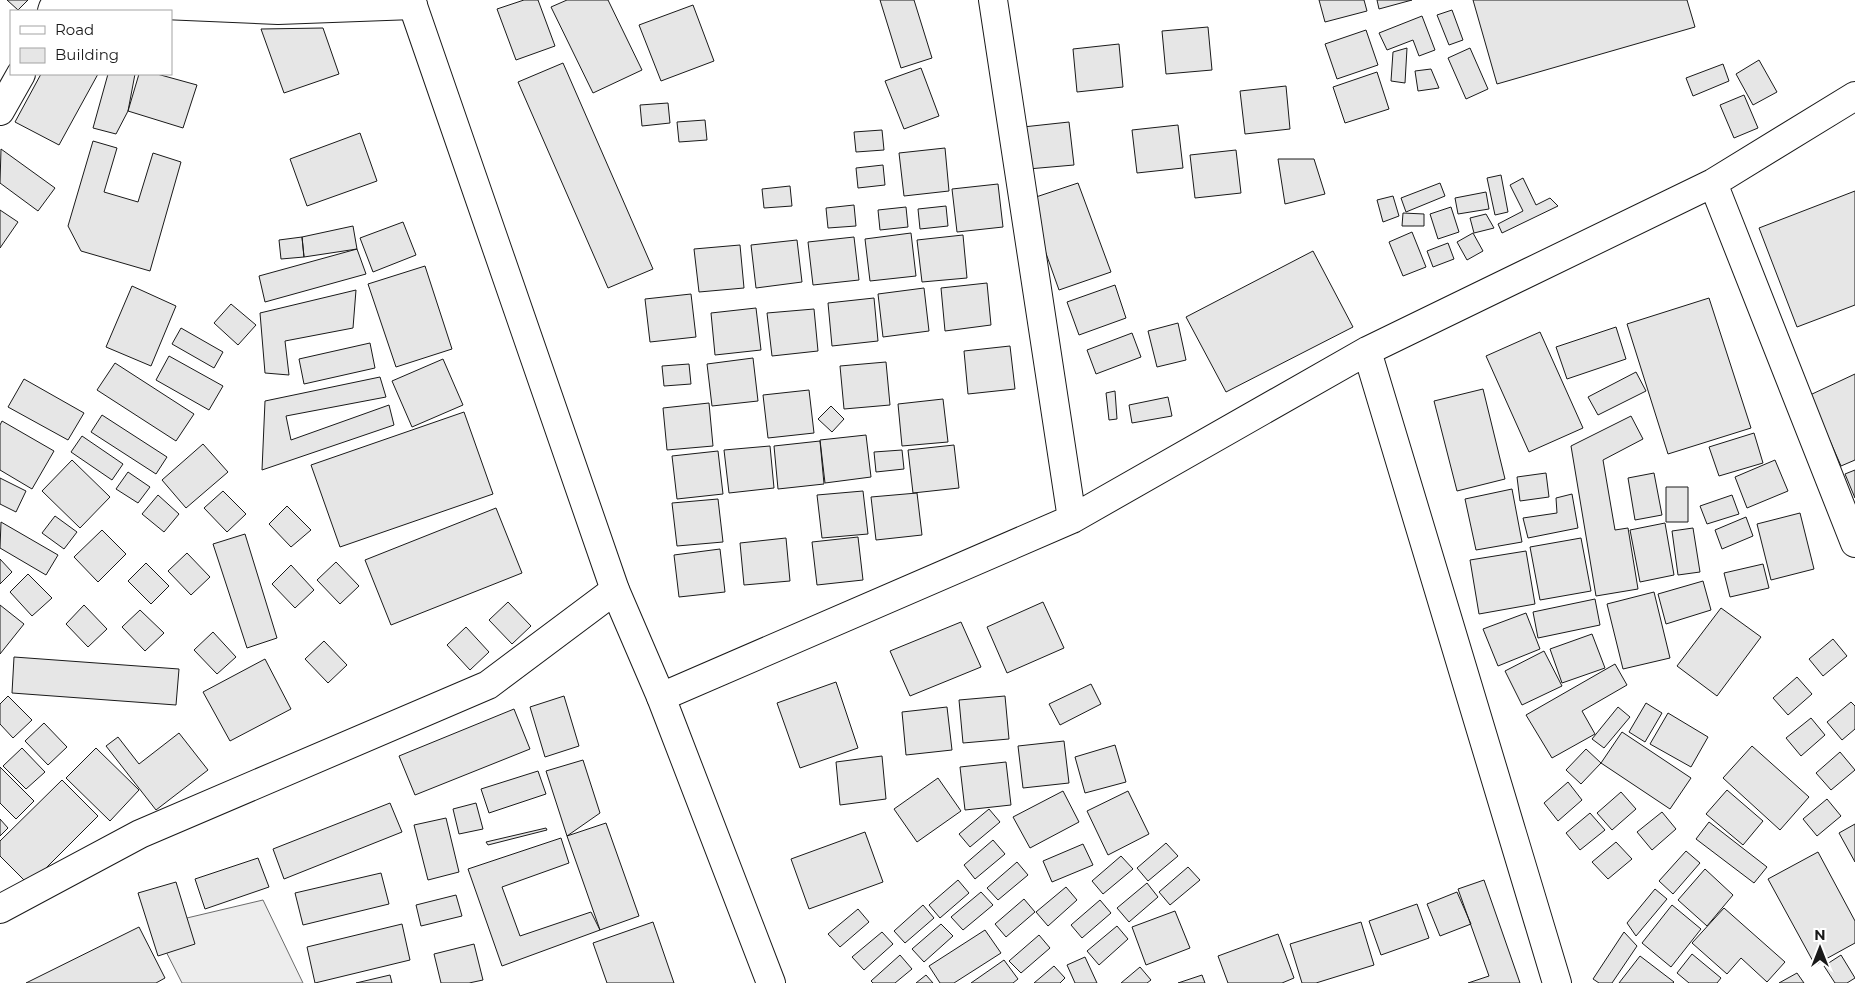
<svg xmlns="http://www.w3.org/2000/svg" width="1855" height="983" font-family="Montserrat,sans-serif">
<style>
.built{fill:#ededed;stroke:#6a6a6a}
.building{fill:#e6e6e6;stroke:#1a1a1a}
.lines{fill:none;stroke-linecap:round;stroke-linejoin:round}
.minor-casing{stroke:#1a1a1a;stroke-width:30}
.tertiary-casing{stroke:#1a1a1a;stroke-width:30}
.minor{stroke:#fff;stroke-width:28}
.tertiary{stroke:#fff;stroke-width:28}
</style>
<rect width="100%" height="100%" fill="#fff"/>
<path class="built" d="M263,900L303,983H182L153,926Z"/>
<path class="building" d="M7,0H28L18,10Z
M524,0H538L555,46L516,60L497,9Z
M567,0H608L642,70L593,93L551,7Z
M880,0H914L932,58L901,68Z
M1319,0H1364L1367,11L1325,22Z
M1377,0H1412L1379,9Z
M1473,0H1687L1695,27L1497,84Z
M693,5L714,61L661,81L639,25Z
M1452,10L1463,40L1449,45L1437,15Z
M1422,16L1435,50L1419,56L1413,40L1387,50L1379,33Z
M1208,27L1212,70L1166,74L1162,31Z
M323,28L339,74L284,93L261,29Z
M1366,30L1378,65L1337,79L1325,44Z
M1119,44L1123,87L1077,92L1073,49Z
M1407,48L1405,83L1391,81L1393,52Z
M1470,48L1488,89L1466,99L1448,58Z
M1759,60L1777,92L1753,105L1736,74Z
M563,63L653,269L608,288L518,82Z
M1723,64L1729,81L1693,96L1686,78Z
M921,68L939,116L904,129L885,81Z
M1431,69L1439,88L1418,91L1415,71Z
M1377,72L1389,109L1345,123L1333,87Z
M41,74H98L59,145L15,122Z
M108,74H135L128,111L116,134L93,128Z
M139,74H157L197,85L183,128L128,111Z
M1286,86L1290,129L1245,134L1240,91Z
M1744,95L1758,128L1734,138L1720,105Z
M668,103L670,123L642,126L640,105Z
M705,120L707,140L679,142L677,122Z
M1069,122L1074,165L1028,169L1023,127Z
M1178,125L1183,168L1137,173L1132,130Z
M882,130L884,150L856,152L854,132Z
M360,133L377,181L307,206L290,159Z
M93,141L117,148L104,192L138,202L153,153L181,162L150,271L81,251L68,226Z
M945,148L949,191L904,196L899,153Z
M1,149L55,188L38,211L0,183Z
M1236,150L1241,193L1195,198L1190,155Z
M1278,159H1314L1325,194L1285,204Z
M883,165L885,185L858,188L856,168Z
M1501,175L1508,212L1495,215L1487,178Z
M1523,178L1536,205L1550,198L1558,206L1502,233L1498,224L1523,211L1510,185Z
M1078,183L1111,272L1059,290L1027,200Z
M1440,183L1445,196L1406,212L1401,198Z
M998,184L1003,227L957,232L952,189Z
M790,186L792,206L764,208L762,189Z
M1855,191V305L1797,327L1759,228Z
M1486,192L1489,209L1458,214L1455,198Z
M1393,196L1399,216L1383,222L1377,200Z
M854,205L856,226L828,228L826,208Z
M946,206L948,226L920,229L918,209Z
M906,207L908,227L880,230L878,210Z
M1451,207L1459,232L1438,239L1430,214Z
M0,210L18,222L0,248Z
M1403,213L1424,214V226H1402Z
M1486,214L1494,228L1474,233L1470,218Z
M403,222L416,255L373,272L360,238Z
M353,226L357,249L304,257L302,237Z
M1412,232L1426,267L1403,276L1389,242Z
M911,233L916,276L870,281L865,239Z
M1473,233L1483,251L1467,260L1457,242Z
M963,235L967,278L922,282L917,240Z
M302,237L304,257L281,259L279,240Z
M854,237L859,280L813,285L808,242Z
M797,240L802,282L756,288L751,245Z
M1448,243L1454,259L1433,267L1427,251Z
M740,245L744,288L699,292L694,249Z
M357,249L366,274L265,302L259,276Z
M1313,251L1353,327L1226,392L1186,317Z
M425,266L452,349L396,367L368,284Z
M987,283L991,325L945,331L941,288Z
M1115,285L1126,318L1079,335L1067,302Z
M132,286L176,306L151,366L106,347Z
M924,288L929,331L883,337L878,294Z
M356,290L353,328L285,341L289,375L265,373L260,313Z
M691,294L696,337L650,342L645,299Z
M874,298L878,341L832,346L828,303Z
M1709,298L1751,428L1668,454L1627,324Z
M231,304L256,325L238,345L214,323Z
M756,308L761,350L715,355L711,313Z
M814,309L818,351L772,356L767,313Z
M1178,323L1186,360L1157,367L1148,331Z
M1616,327L1626,359L1567,379L1556,347Z
M181,328L223,352L214,368L172,344Z
M1540,332L1583,428L1529,452L1486,356Z
M1132,333L1141,357L1096,374L1087,350Z
M370,343L375,368L304,384L299,359Z
M1010,346L1015,389L968,394L964,351Z
M169,356L223,386L209,410L156,380Z
M753,358L758,401L712,406L707,364Z
M443,359L463,405L412,427L392,381Z
M886,362L890,405L844,409L840,366Z
M115,363L194,414L176,441L97,390Z
M689,364L691,384L664,386L662,366Z
M1636,372L1646,391L1598,415L1588,397Z
M1855,374V460L1841,466L1810,395Z
M380,377L386,397L286,416L291,440L389,405L394,425L262,470L265,401Z
M24,379L84,413L68,440L8,407Z
M1483,389L1505,479L1457,491L1434,401Z
M809,390L814,433L768,438L763,395Z
M1115,391L1117,419L1109,420L1106,393Z
M1168,397L1172,416L1132,423L1129,405Z
M943,399L948,442L902,446L898,404Z
M709,403L713,446L667,450L663,408Z
M831,406L844,419L832,432L818,419Z
M464,412L493,494L340,547L311,465Z
M102,415L167,457L156,474L91,432Z
M1631,416L1643,439L1603,460L1615,530L1628,528L1638,589L1596,596L1571,446Z
M2,421L54,451L32,489L0,470V425Z
M1754,433L1763,463L1719,476L1709,447Z
M866,435L871,477L825,483L820,440Z
M82,436L123,464L112,480L71,452Z
M820,441L824,484L778,489L774,446Z
M203,444L228,472L186,508L162,480Z
M954,445L959,488L913,493L908,450Z
M770,446L774,488L729,493L724,450Z
M902,450L904,469L876,472L874,452Z
M718,451L723,494L677,499L672,456Z
M72,460L110,497L80,528L42,491Z
M1775,460L1788,491L1747,508L1735,477Z
M1855,470V498L1845,474Z
M128,472L150,487L138,503L116,489Z
M1546,473L1549,497L1520,501L1517,477Z
M1654,473L1662,515L1635,520L1628,478Z
M0,478L26,491L16,512L0,504Z
M1666,487H1688V522H1666Z
M1512,489L1522,542L1476,550L1465,499Z
M223,491L246,514L227,532L204,508Z
M863,491L868,534L822,538L817,495Z
M917,493L922,535L876,540L871,497Z
M1572,494L1578,528L1528,538L1523,518L1557,513L1556,498Z
M158,495L179,514L164,532L142,514Z
M1732,495L1739,514L1707,524L1700,506Z
M718,499L723,542L677,546L672,503Z
M287,506L311,530L291,547L269,524Z
M496,508L522,573L391,625L365,560Z
M1800,513L1814,569L1771,580L1757,524Z
M55,516L77,532L64,549L42,533Z
M1746,517L1753,536L1722,549L1715,530Z
M1,522L58,555L46,575L0,548Z
M1665,523L1674,575L1640,582L1630,530Z
M1693,528L1700,572L1678,575L1672,531Z
M102,530L126,554L98,582L74,557Z
M245,534L277,638L247,648L213,544Z
M858,537L863,580L817,585L812,542Z
M786,538L790,581L744,585L740,543Z
M1581,538L1591,591L1540,600L1530,547Z
M720,549L725,592L679,597L674,555Z
M1526,551L1535,604L1479,614L1470,560Z
M187,553L210,577L191,595L168,571Z
M0,559L12,572L0,584Z
M336,562L359,586L340,604L317,580Z
M146,563L169,586L151,604L128,581Z
M1763,564L1769,588L1730,597L1724,573Z
M291,565L314,590L295,608L272,584Z
M28,574L52,598L32,616L10,592Z
M1703,581L1711,610L1666,624L1658,594Z
M1654,592L1670,658L1623,669L1607,604Z
M1595,599L1600,625L1538,638L1533,612Z
M508,602L531,626L512,644L489,620Z
M1043,602L1064,648L1007,673L987,627Z
M0,605L24,624L0,654Z
M84,605L107,629L88,647L66,624Z
M1721,608L1761,637L1717,696L1677,666Z
M140,610L164,633L145,651L122,627Z
M1526,613L1540,649L1498,666L1483,629Z
M961,622L981,667L910,696L890,651Z
M466,627L489,652L470,670L447,645Z
M213,632L236,657L217,674L194,650Z
M1592,634L1605,668L1562,683L1550,649Z
M1833,639L1847,656L1823,676L1809,659Z
M324,641L347,665L328,683L305,659Z
M1544,651L1562,686L1522,705L1505,671Z
M14,657L179,669L176,705L12,693Z
M265,659L291,709L230,741L203,692Z
M1615,664L1627,685L1582,711L1595,734L1552,758L1526,715Z
M1797,677L1812,694L1788,715L1773,698Z
M836,682L858,748L800,768L777,703Z
M1091,684L1101,704L1060,725L1049,704Z
M8,696L32,720L13,738L0,724V704Z
M564,696L579,746L545,757L530,707Z
M1005,696L1009,739L963,743L959,700Z
M1851,702L1855,706V729L1842,740L1827,722Z
M1646,703L1662,713L1645,742L1629,732Z
M947,707L952,750L906,755L902,712Z
M1618,707L1630,717L1604,748L1592,739Z
M514,709L530,749L415,795L399,756Z
M1668,713L1708,737L1691,767L1650,744Z
M1811,718L1825,735L1801,756L1786,738Z
M44,723L67,747L48,765L25,741Z
M1622,732L1691,778L1670,809L1601,763Z
M179,733L208,770L156,810L106,746L118,737L139,764Z
M1064,741L1069,783L1023,788L1018,746Z
M1115,745L1126,782L1085,793L1075,757Z
M1752,746L1809,797L1780,830L1723,778Z
M22,748L45,772L26,789L3,766Z
M96,748L139,790L110,821L66,778Z
M1586,749L1601,763L1581,784L1566,770Z
M1840,752L1855,770L1831,790L1816,773Z
M882,756L886,799L840,805L836,762Z
M583,760L600,813L567,836L546,771Z
M1006,762L1011,805L965,810L960,767Z
M0,767L34,801L16,819L0,803Z
M538,771L546,794L489,813L481,789Z
M938,778L961,811L917,842L894,809Z
M62,780L98,816L29,885L0,856V841Z
M1568,782L1582,800L1558,821L1544,803Z
M1727,790L1763,821L1743,845L1706,814Z
M1063,791L1079,822L1030,848L1013,817Z
M1128,791L1149,834L1108,855L1087,811Z
M1621,792L1636,809L1612,830L1597,813Z
M1827,799L1841,816L1817,836L1803,819Z
M390,803L402,832L284,879L273,849Z
M476,803L483,829L459,834L453,809Z
M989,809L1000,822L970,847L959,834Z
M1662,812L1676,829L1652,850L1637,832Z
M1590,813L1605,830L1580,850L1566,833Z
M446,818L459,872L428,880L414,825Z
M0,819L8,828L0,836Z
M1709,822L1767,867L1754,883L1696,839Z
M606,823L639,916L600,930L567,836Z
M1855,824V862L1839,833Z
M546,828L547,830L488,845L486,842Z
M865,832L883,882L809,909L791,859Z
M561,838L569,863L502,887L520,936L591,912L600,930L502,966L468,869Z
M993,840L1005,854L975,879L964,865Z
M1616,842L1632,859L1608,879L1592,862Z
M1166,843L1178,856L1148,881L1137,868Z
M1083,844L1093,865L1052,882L1043,861Z
M1686,851L1700,863L1673,894L1659,881Z
M1818,852L1855,921V943L1815,965L1768,879Z
M1121,856L1133,869L1103,894L1092,881Z
M258,858L269,887L205,909L195,879Z
M1017,862L1028,875L998,900L987,888Z
M1188,867L1200,880L1170,905L1159,892Z
M1705,869L1733,895L1707,926L1678,900Z
M381,873L389,904L303,925L295,893Z
M958,880L969,893L940,918L929,905Z
M1484,880L1520,983H1468L1489,976L1458,889Z
M176,882L195,944L158,956L138,893Z
M1147,883L1158,897L1129,922L1117,908Z
M1066,887L1077,900L1048,926L1036,912Z
M1655,889L1667,899L1636,936L1627,923Z
M981,892L993,905L963,930L951,917Z
M1457,892L1471,924L1440,936L1427,904Z
M456,895L462,916L421,926L416,905Z
M1024,899L1035,912L1006,937L995,924Z
M1100,900L1111,913L1082,938L1071,925Z
M1417,904L1429,938L1381,955L1369,921Z
M923,905L934,918L905,943L894,931Z
M1672,905L1701,929L1671,967L1642,943Z
M1724,908L1785,962L1767,982L1741,958L1727,974L1692,943Z
M858,909L869,922L840,947L828,934Z
M1175,911L1190,948L1146,965L1132,927Z
M653,922L674,983H607L593,943Z
M1361,922L1374,965L1316,983H1302L1290,944Z
M402,924L410,960L315,983L307,947Z
M941,924L953,936L924,962L912,949Z
M1117,926L1128,939L1099,965L1087,951Z
M139,927L165,978L156,983H26Z
M985,930L1001,953L954,983H940L929,966Z
M882,932L893,944L864,970L852,957Z
M1624,932L1637,946L1612,983H1599L1593,979Z
M1278,934L1294,978L1282,983H1228L1218,956Z
M1039,935L1050,948L1021,973L1009,961Z
M474,944L483,980L469,983H441L434,954Z
M1692,954L1721,978L1717,983H1689L1677,973Z
M900,955L912,969L895,983H873L871,981Z
M1841,955L1855,978L1847,983H1835L1824,966Z
M1640,956L1674,982L1673,983H1619Z
M1085,957L1097,983H1075L1067,965Z
M1004,960L1018,979L1013,983H971Z
M1054,966L1065,978L1060,983H1034Z
M1140,967L1151,980L1147,983H1121Z
M1797,973L1804,983H1779Z
M390,975L392,983H356Z
M926,975L933,983H916Z
M1202,975L1205,983H1178Z"/>
<g class="lines">
<g class="minor-casing">
<path id="minor" d="M993,0L1072,519
M52,11L53,8L70,1L278,10L413,5
M0,111L21,74
M1713,183L1855,543
M1367,351L1557,983
M661,697L1072,519L1367,351L1713,183L1855,96
M0,909L140,834L488,685L615,590"/>
</g>
<g class="tertiary-casing">
<path id="tertiary" d="M411,0L615,590L661,697L771,983"/>
</g>
<use href="#minor" class="minor"/>
<use href="#tertiary" class="tertiary"/>
</g>
<rect x="10" y="10" width="162" height="65" fill="#ffffff" stroke="#a3a3a3"/>
<rect x="20" y="26" width="25" height="8" fill="#ffffff" stroke="#a3a3a3"/>
<text x="55" y="35" font-size="15" fill="#1a1a1a">Road</text>
<rect x="20" y="48" width="25" height="15" fill="#e6e6e6" stroke="#a3a3a3"/>
<text x="55" y="60" font-size="15" fill="#1a1a1a">Building</text>
<g transform="translate(1820 948)" stroke="#ffffff" stroke-width="4" paint-order="stroke">
<path d="M0-4L9 19L0 12L-9 19Z" fill="#1a1a1a"/>
<text y="-8" font-size="14" font-weight="bold" text-anchor="middle" fill="#1a1a1a">N</text>
</g>
</svg>
